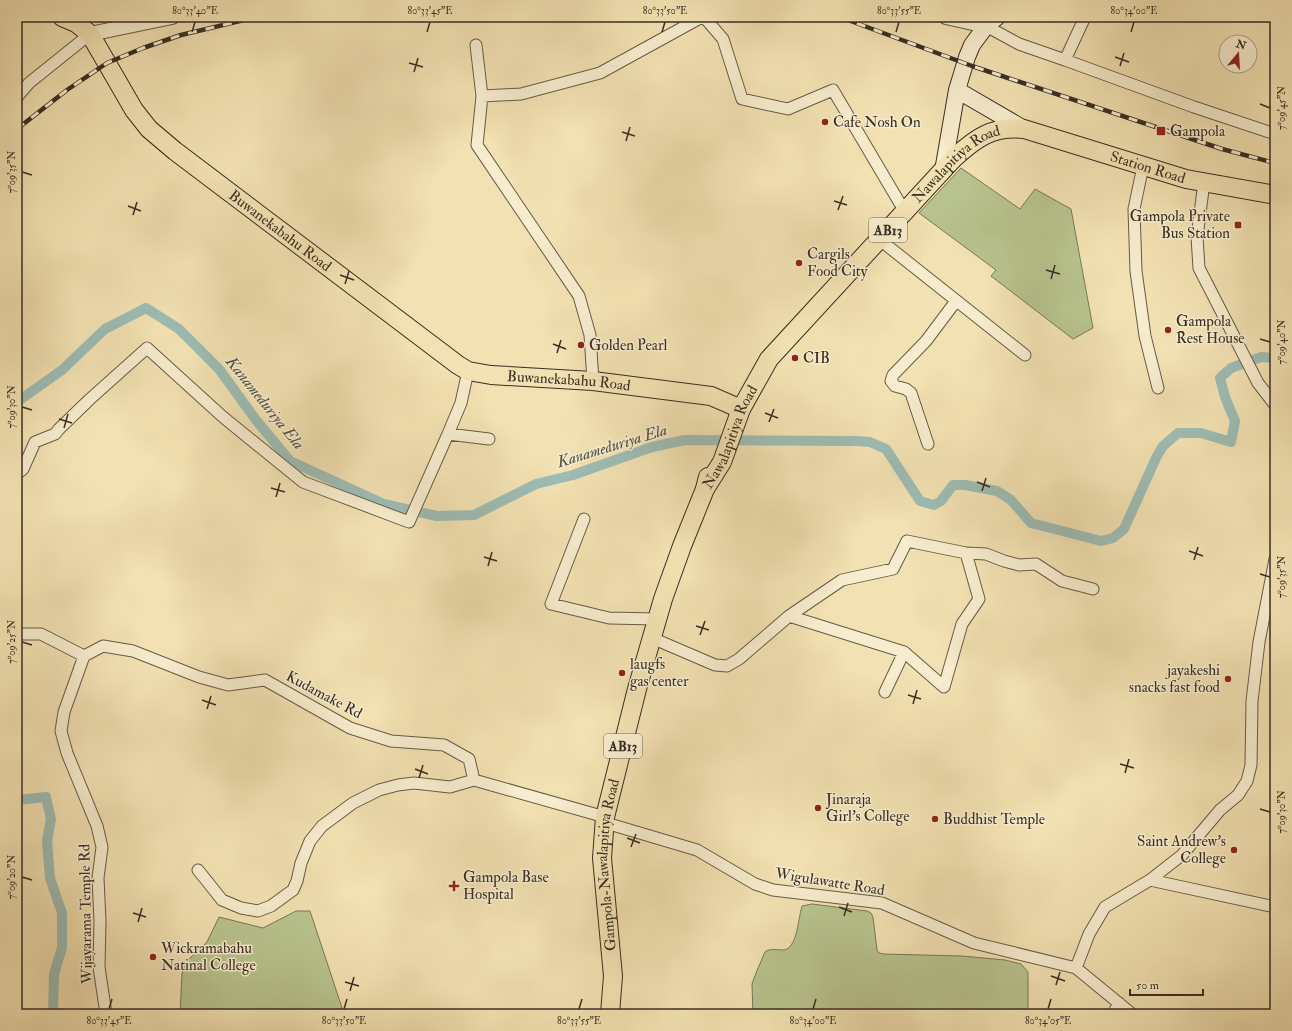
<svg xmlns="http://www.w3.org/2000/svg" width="1292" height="1031" font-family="'IM FELL Double Pica',serif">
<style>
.green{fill:#b8c38e;stroke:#787859}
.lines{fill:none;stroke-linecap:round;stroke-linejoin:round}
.canal{stroke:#9dbcb4;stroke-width:10}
.minor-casing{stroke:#675b48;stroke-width:13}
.tertiary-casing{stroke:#675b48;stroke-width:16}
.secondary-casing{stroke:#392e24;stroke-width:18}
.primary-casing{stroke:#392e24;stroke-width:20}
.minor{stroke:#f7eccd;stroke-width:11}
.tertiary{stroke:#f7eccd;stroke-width:14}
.secondary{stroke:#f7eccd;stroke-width:16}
.primary{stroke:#f2e1b2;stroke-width:18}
.rail-casing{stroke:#392e24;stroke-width:4.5}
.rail{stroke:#f7eccd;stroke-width:3;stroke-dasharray:9;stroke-linecap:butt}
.ticks{fill:none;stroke:#392e24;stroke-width:1.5}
.poi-dot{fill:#8f2418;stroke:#f7eccd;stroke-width:1.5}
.labels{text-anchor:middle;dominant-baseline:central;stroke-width:3;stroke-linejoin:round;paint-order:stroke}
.shield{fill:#f7eccd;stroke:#726757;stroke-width:1}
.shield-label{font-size:14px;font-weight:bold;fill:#392e24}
.poi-label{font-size:15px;fill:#392e24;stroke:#f7eccd;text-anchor:start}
.street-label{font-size:15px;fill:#392e24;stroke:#f7eccd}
.water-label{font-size:16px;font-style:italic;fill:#525248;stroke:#f7eccd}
.neatline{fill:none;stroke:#392e24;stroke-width:1.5}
.ticks-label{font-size:10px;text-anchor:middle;fill:#392e24}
</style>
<rect width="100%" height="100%" fill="#f2e1b2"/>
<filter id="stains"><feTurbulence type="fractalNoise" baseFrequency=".005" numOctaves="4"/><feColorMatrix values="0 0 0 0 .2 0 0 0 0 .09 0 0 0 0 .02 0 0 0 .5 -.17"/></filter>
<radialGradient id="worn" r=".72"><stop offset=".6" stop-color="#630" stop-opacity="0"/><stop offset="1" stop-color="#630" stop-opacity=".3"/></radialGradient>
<path class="green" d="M961,168L1020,209L1035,189L1071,209L1093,328L1073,339L991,276L996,270L919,213Z
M812,904L867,911L871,913L873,917L877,950L879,953L884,954L962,956L1005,960L1021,964L1028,972V1014H753L752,984L756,973L765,952C770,948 777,950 783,950C797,949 798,921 801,910L802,906Z
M296,911H310L344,1014H180L182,974L184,967L187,961L207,942L219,917L263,928Z"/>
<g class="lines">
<path class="canal" d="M17,402L62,370L105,329L146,308L179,329L219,369L256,420L290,461L384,504L437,516L474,515L536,484L573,475L652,447L685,440L857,441L870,442L886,449L920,501L934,505L941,501L953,485H965L997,491L1011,500L1031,523L1101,541L1113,538L1124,529L1156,458L1163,446L1178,433H1201L1231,442L1235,421L1225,397L1220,378L1231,368L1261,357L1275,358
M17,800L46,797L51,819L47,841L50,878L62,913V948L54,974L53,1014"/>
<g class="minor-casing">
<path id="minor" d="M704,17L723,39L742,99L788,109L833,90L905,212
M986,26L1019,44L1065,60L1085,17
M476,45L482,96L477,145L579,296L590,335L593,381
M1065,60L1194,107L1275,134
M482,96L521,94L600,73L702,17
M17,97L29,83L90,34
M1143,166L1134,209L1136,271L1145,336L1158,388
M1204,182L1197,237L1199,268L1258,383L1275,405
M880,240L1025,355
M468,371L461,403L448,434L489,439
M928,444L911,393L906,389L895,386L891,381L893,375L926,341L956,301
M17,474L23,469L35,442L55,434L59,429L90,399L147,348L223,417L303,482L409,522L448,434
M584,519L551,604L609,618L657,619
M789,616L904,652
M17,634H41L84,656L103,646L133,651L199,677L228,685L265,680L350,728L391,741L444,745L469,759L474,780
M652,638L715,665L727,666L739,659L789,616L842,580L893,569L907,541L966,553L986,554L1004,561L1019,565L1036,564L1062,581L1093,589
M84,656L64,712L61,731L67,753L97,826L102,847L98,878L100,921L99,967L106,1014
M885,692L904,652L944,687L962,624L979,599L966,553
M474,780L605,817
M606,823L697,850L755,884L773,890L882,903L974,943L1076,968L1132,1014
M198,870L222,900L241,908L258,911L271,906L293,890L297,881L301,863L310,841L322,826L353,803L379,790L398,785L414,783L450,787L474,780
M1150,880L1275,907
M1076,968L1089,934L1105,907L1150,880L1182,855L1220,810L1238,795L1247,781L1251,765L1252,701L1259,642L1275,559
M1113,1014L1119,1003"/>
</g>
<g class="tertiary-casing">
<path id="tertiary" d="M946,17L986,26
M90,34L172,17"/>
</g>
<g class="secondary-casing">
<path id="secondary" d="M957,90L1024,129
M943,171L957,90L967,57L972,45L986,26L997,17"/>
</g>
<g class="primary-casing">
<g id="primary">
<path id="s1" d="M62,17L76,23L90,34L134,110L149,129L175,151L458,365L468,371L491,375L593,381L711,396L741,409"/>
<path id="s2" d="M705,489L722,462L741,409L769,359L954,158C976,138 992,126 1024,129L1186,179L1275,195"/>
<path id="s3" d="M610,1014L613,976L602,858L605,817L637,689L663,599L682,546L705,489L708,477"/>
</g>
</g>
<use href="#minor" class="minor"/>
<use href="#tertiary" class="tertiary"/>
<use href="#secondary" class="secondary"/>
<use href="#primary" class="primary"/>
<g class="rail-casing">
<path id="rail" d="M840,17L972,66L1222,149L1275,163
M17,129L67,90L107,63L143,48L181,35L257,17"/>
</g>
<use href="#rail" class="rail"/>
</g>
<path class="ticks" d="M192,32L195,22M427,32L430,22M662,32L665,22M896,32L899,22M1131,32L1134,22M1115,57L1129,62M409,63L423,67M1120,66L1124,53M414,72L418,58M1260,104L1270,108M622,132L635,136M626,141L630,127M22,172L32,175M834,201L847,205M128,206L141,211M838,210L843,196M133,215L137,202M1046,270L1060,274M340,275L354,280M1051,279L1055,265M345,284L349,271M1260,339L1270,342M553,344L566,349M557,353L561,340M22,407L32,410M765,413L778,418M59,419L72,423M769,422L774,409M64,428L68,414M977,482L990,487M271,488L285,492M982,491L986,478M276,497L280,483M1189,551L1203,556M484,557L497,561M1194,560L1198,547M488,566L492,552M1260,574L1270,577M696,626L709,630M700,635L705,621M22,642L32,645M908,695L921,699M202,700L216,705M913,704L917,690M207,709L211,696M1120,764L1134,768M415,769L428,774M1125,773L1129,759M419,778L423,765M1260,809L1270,812M627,838L640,843M631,847L636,834M22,877L32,880M839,907L852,912M133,913L146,917M844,916L848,903M138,922L142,908M1051,976L1065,981M345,982L359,986M1056,985L1060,972M350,991L354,977M109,1009L112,999M344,1009L347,999M579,1009L582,999M813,1009L816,999M1048,1009L1051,999"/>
<g class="poi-dot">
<circle cx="825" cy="122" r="4"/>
<rect x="1156" y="126" width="10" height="10" rx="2"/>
<rect x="1234" y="221" width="8" height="8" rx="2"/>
<circle cx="799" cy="263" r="4"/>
<circle cx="1168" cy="330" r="4"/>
<circle cx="581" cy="345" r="4"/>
<circle cx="795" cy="358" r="4"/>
<circle cx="622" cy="673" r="4"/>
<circle cx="1228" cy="679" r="4"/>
<circle cx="818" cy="808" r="4"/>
<circle cx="935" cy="819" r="4"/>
<circle cx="1234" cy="850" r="4"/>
<path d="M452 880h4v4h4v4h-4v4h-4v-4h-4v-4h4z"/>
<circle cx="153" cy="957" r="4"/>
</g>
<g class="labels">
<g class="shield">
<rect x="869" y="218" width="38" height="24" rx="3"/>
<rect x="604" y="734" width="38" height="24" rx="3"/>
</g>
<g class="shield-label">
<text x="888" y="230">AB13</text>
<text x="623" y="746">AB13</text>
</g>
<g class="poi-label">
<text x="833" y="122">Cafe Nosh On</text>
<text x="1170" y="131">Gampola</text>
<text x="1230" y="216" text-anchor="end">Gampola Private<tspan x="1230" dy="17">Bus Station</tspan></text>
<text x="807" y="254">Cargils<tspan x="807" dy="17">Food City</tspan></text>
<text x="1176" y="321">Gampola<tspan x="1176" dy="17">Rest House</tspan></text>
<text x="589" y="345">Golden Pearl</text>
<text x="803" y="358">CIB</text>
<text x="630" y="664">laugfs<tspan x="630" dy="17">gas center</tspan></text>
<text x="1220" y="670" text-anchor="end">jayakeshi<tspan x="1220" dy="17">snacks fast food</tspan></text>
<text x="826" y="799">Jinaraja<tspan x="826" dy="17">Girl's College</tspan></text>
<text x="943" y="819">Buddhist Temple</text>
<text x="1226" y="841" text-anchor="end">Saint Andrew's<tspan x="1226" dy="17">College</tspan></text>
<text x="463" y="877">Gampola Base<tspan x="463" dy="17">Hospital</tspan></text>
<text x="161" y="948">Wickramabahu<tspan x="161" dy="17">Natinal College</tspan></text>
</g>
<g class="street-label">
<text stroke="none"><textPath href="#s2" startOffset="417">Nawalapitiya Road</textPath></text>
<text stroke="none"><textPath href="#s2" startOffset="627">Station Road</textPath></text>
<text stroke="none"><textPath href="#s1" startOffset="311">Buwanekabahu Road</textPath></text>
<text stroke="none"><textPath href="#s1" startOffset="647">Buwanekabahu Road</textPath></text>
<text stroke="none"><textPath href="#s2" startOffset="58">Nawalapitiya Road</textPath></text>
<text transform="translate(324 695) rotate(28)">Kudamake Rd</text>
<text stroke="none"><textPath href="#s3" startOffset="150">Gampola-Nawalapitiya Road</textPath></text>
<text transform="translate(830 882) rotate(9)">Wigulawatte Road</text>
<text transform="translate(86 914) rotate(-91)">Wijayarama Temple Rd</text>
</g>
<g class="water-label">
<text transform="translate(265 403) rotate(51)">Kanameduriya Ela</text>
<text transform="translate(612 446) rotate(-17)">Kanameduriya Ela</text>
</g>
</g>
<rect width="1292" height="1031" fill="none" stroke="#f2e1b2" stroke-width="44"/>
<g transform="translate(1238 54) rotate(18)"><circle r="19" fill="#f7eccd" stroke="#aba089"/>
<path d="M0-3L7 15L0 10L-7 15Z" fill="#8f2418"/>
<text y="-6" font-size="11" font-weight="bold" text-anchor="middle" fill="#392e24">N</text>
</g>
<path d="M1130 989v6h73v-6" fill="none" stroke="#392e24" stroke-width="2"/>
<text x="1136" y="989" font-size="12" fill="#392e24" stroke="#f7eccd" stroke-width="3" paint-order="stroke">50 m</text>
<rect x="22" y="22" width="1248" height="987" class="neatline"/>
<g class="ticks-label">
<text x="195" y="14">80°33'40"E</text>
<text x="430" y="14">80°33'45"E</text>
<text x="665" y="14">80°33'50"E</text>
<text x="899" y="14">80°33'55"E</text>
<text x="1134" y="14">80°34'00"E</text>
<text transform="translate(1281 108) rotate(-90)" y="4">7°09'45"N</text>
<text transform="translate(11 172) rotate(-90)" y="4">7°09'35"N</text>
<text transform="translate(1281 342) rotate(-90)" y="4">7°09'40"N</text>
<text transform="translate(11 407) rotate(-90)" y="4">7°09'30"N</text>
<text transform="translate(1281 577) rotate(-90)" y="4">7°09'35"N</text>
<text transform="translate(11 642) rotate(-90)" y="4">7°09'25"N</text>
<text transform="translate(1281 812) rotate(-90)" y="4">7°09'30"N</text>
<text transform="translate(11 877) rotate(-90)" y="4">7°09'20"N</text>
<text x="109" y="1024">80°33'45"E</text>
<text x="344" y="1024">80°33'50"E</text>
<text x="579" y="1024">80°33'55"E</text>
<text x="813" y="1024">80°34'00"E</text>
<text x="1048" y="1024">80°34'05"E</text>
</g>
<rect width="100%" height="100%" filter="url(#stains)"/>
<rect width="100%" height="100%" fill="url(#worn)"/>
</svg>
